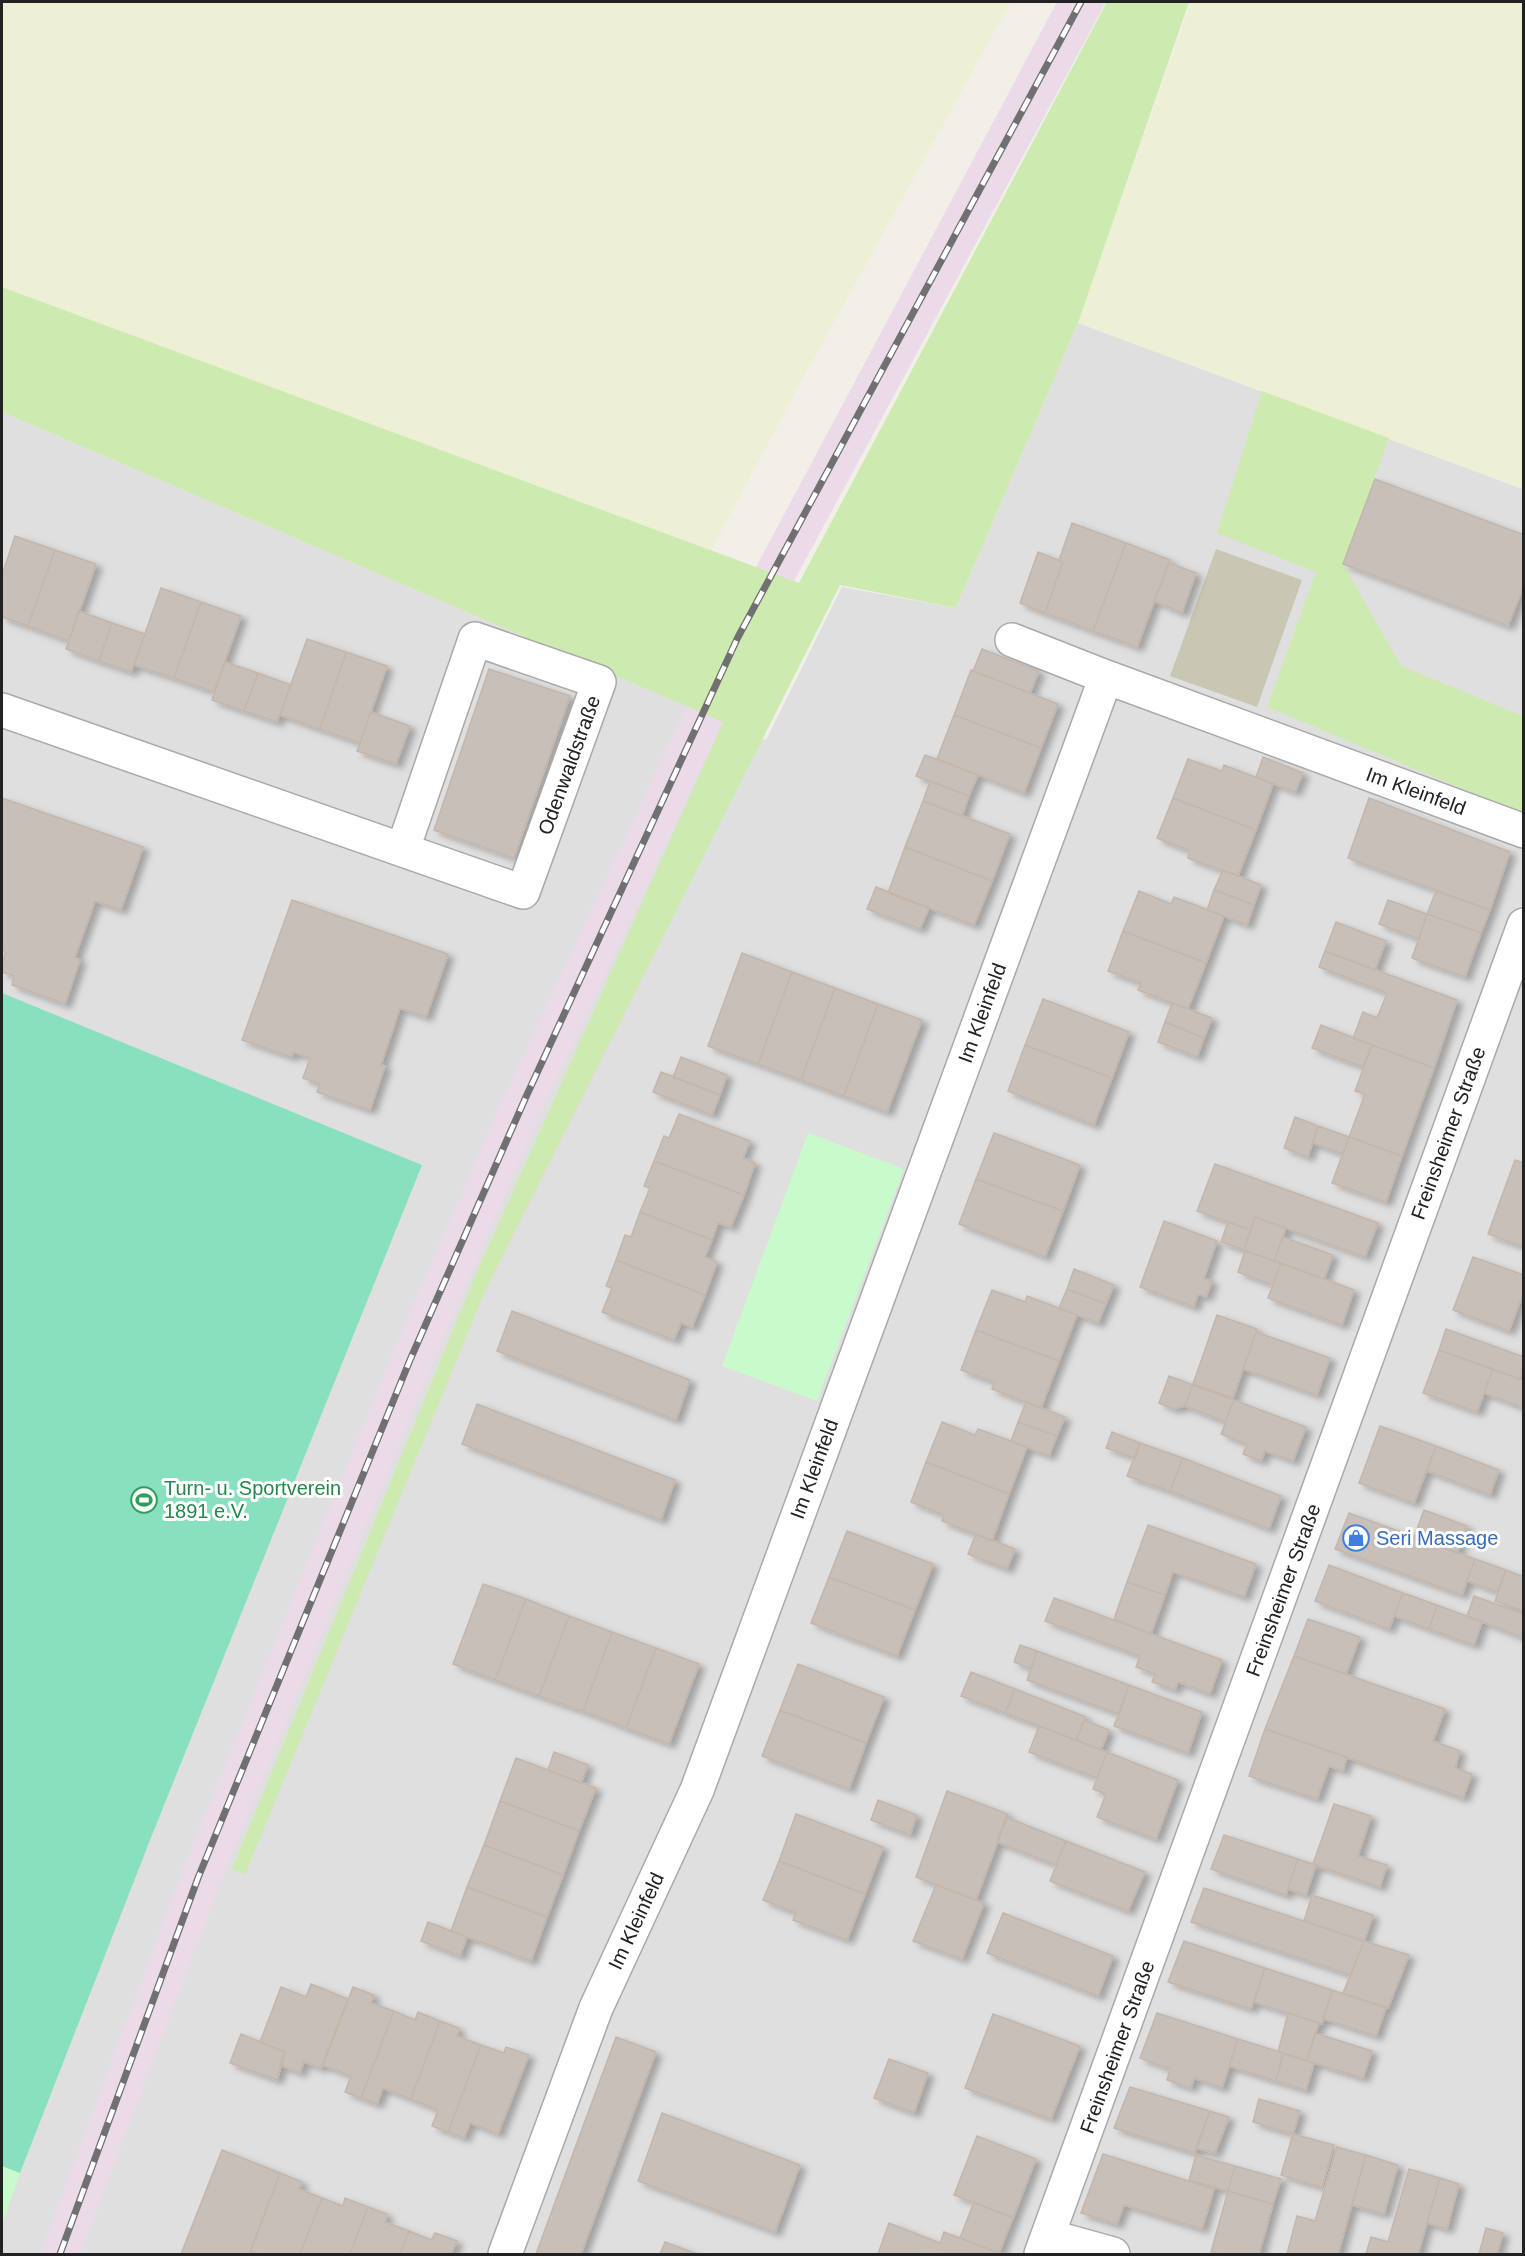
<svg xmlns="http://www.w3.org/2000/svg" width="1525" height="2256" font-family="Arial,sans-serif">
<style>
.residential{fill:#e0dfdf}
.industrial{fill:#ebdbe8}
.construction{fill:#c7c7b4}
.farmland{fill:#eef0d5}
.grass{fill:#cdebb0}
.park{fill:#c8facc}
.pitch{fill:#88e0be}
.building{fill:#c7bfb8;stroke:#c4b6ab;stroke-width:1.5;filter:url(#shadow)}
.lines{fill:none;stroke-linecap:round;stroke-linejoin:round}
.minor-casing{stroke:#a9a9a9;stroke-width:36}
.minor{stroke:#fff;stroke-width:33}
.rail-casing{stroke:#707070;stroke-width:7}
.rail{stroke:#fff;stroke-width:4.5;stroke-dasharray:14;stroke-linecap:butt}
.labels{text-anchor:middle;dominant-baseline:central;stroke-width:6;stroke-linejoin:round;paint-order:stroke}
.street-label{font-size:20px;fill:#222;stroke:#fff}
.leisure-label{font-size:20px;fill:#27864d;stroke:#fff;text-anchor:start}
.shop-label{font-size:20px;fill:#366cbe;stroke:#fff;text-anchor:start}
</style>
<defs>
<filter id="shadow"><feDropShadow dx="6" dy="4" stdDeviation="3" flood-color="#0004"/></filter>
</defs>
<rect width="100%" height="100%" fill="#f2efe9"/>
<path class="residential" d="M1078,323L1523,489V2254H2V412L766,740L842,587L956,608Z"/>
<path class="industrial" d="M1057,2H1106L758,648L723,722L539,1117L433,1362L222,1879L80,2254H40L185,1864L394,1350L500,1105L721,633Z"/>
<path class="construction" d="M1216,549L1302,580L1257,707L1170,676Z"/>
<path class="farmland" d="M2,2H1011L797,389L711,550L2,287Z
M1191,2H1523V489L1078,323Z"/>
<path class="grass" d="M1107,2H1189L1078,323L956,608L840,585L486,1289L245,1875L232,1869L473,1281L723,722L2,412V287L799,583Z
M1262,391L1389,438L1343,564L1401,666L1523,716L1524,804L1520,813L1267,707L1316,572L1217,533Z"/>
<path class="park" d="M808,1133L904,1169L817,1401L722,1366Z
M2,2166L20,2173L2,2224Z"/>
<path class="pitch" d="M2,993L422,1165L152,1835L20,2173L2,2166Z"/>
<path class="building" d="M1375,479L1524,535V585L1508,626L1343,564Z
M1072,523L1126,543L1093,631L1045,613L1063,562L1059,560Z
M15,536L55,550L28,626L2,617V575Z
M1126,543L1170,560L1137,647L1093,631Z
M55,550L96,564L69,641L28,626Z
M1038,552L1063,562L1045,613L1020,603Z
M1169,563L1196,573L1182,613L1154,601Z
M161,588L201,602L174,678L134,665Z
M201,602L241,616L214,692L174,678Z
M79,611L112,623L99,661L66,649Z
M112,623L145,634L131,672L99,661Z
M307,639L346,652L320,729L280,715Z
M982,649L1039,671L1030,693L973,671Z
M346,652L387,666L360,743L320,729Z
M225,662L258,673L244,711L212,700Z
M489,669L570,696L514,858L434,830Z
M971,670L1058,704L1041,748L954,715Z
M258,673L291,685L277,722L244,711Z
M371,712L410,726L396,764L357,751Z
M954,715L1041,748L1024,793L937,759Z
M925,755L978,775L969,796L916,776Z
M1263,757L1303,773L1295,792L1256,777Z
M1188,759L1222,771L1224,765L1273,784L1256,830L1173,798Z
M930,781L969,796L962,816L923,801Z
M2,798L143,847L121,910L95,901L75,957L80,960L65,1004L12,985L14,976L2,972L5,951L2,950Z
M1173,798L1256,830L1238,876L1188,858L1190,851L1157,838Z
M1369,798L1510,852L1490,910L1348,858Z
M923,801L1010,834L992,881L905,847Z
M905,847L992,881L974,925L888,893Z
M1223,870L1261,885L1254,905L1214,890Z
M876,887L929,908L920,929L867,909Z
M1214,890L1254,905L1247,925L1207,910Z
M1139,891L1171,904L1174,897L1224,916L1206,963L1123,931Z
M1436,891L1490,910L1481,933L1427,914Z
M292,900L448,954L426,1017L400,1008L381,1065L385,1066L370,1110L317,1092L320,1084L303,1078L310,1058L293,1052L292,1057L242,1040Z
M1388,900L1427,914L1419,939L1379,924Z
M1427,914L1481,933L1465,977L1412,958Z
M1336,922L1386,941L1375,970L1325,951Z
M1123,931L1206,963L1188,1009L1138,990L1141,983L1108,971Z
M1325,951L1457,1000L1434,1068L1353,1038L1363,1012L1377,1018L1387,993L1319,967Z
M742,953L792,972L758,1064L708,1046Z
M792,972L835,988L801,1080L758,1064Z
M835,988L878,1004L844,1096L801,1080Z
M1043,999L1129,1032L1112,1078L1025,1045Z
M1172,1003L1212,1018L1204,1038L1165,1022Z
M878,1004L922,1020L887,1112L844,1096Z
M1165,1022L1204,1038L1197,1057L1158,1042Z
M1321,1025L1372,1045L1363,1067L1312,1048Z
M1025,1045L1112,1078L1094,1125L1008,1091Z
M1372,1045L1434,1068L1402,1156L1349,1137L1365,1094L1355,1091Z
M681,1057L727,1075L720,1095L673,1077Z
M661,1072L720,1095L712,1115L653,1092Z
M679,1114L750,1141L743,1158L755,1163L744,1195L654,1161L664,1136L669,1138Z
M1295,1117L1318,1126L1308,1157L1284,1148Z
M1318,1126L1349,1137L1343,1154L1313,1143Z
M994,1133L1080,1165L1063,1211L976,1179Z
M1349,1137L1402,1156L1386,1202L1332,1183Z
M1515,1160L1524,1163V1247L1488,1234Z
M654,1161L744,1195L731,1227L718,1223L712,1240L640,1212L650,1188L644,1186Z
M1215,1164L1378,1223L1365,1257L1255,1217L1251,1230L1197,1211Z
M976,1179L1063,1211L1045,1257L959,1224Z
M640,1212L712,1240L705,1257L717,1262L705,1295L616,1260L625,1235L631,1237Z
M1255,1217L1286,1228L1274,1261L1244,1250Z
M1164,1221L1217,1241L1204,1278L1212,1281L1206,1297L1198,1294L1194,1307L1140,1287Z
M1228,1222L1251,1230L1244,1250L1221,1242Z
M1283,1237L1333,1255L1324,1279L1274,1261Z
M1245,1251L1281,1263L1273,1285L1238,1272Z
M1473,1257L1524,1275V1291L1509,1331L1453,1310Z
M616,1260L705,1295L692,1327L681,1323L674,1340L602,1312L612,1288L606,1286Z
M1281,1263L1354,1290L1342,1325L1268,1298Z
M1074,1269L1114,1285L1106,1304L1067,1289Z
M1067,1289L1106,1304L1098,1323L1059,1308Z
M992,1290L1025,1302L1027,1296L1077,1315L1059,1361L976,1330Z
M512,1311L690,1380L676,1420L497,1351Z
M1217,1315L1257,1329L1233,1398L1193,1384Z
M1446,1329L1524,1357L1520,1379L1439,1350Z
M976,1330L1059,1361L1041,1408L992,1389L994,1382L961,1370Z
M1256,1332L1330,1358L1317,1395L1243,1369Z
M1439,1350L1493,1369L1477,1412L1423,1393Z
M1493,1369L1524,1381V1408L1484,1393Z
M1169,1376L1193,1385L1185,1406L1173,1409L1159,1403Z
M1193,1385L1234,1400L1225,1422L1185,1406Z
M1234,1400L1306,1427L1293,1461L1265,1451L1261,1461L1243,1454L1247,1444L1221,1434Z
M1026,1402L1065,1417L1057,1436L1018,1422Z
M477,1404L675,1480L661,1520L462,1444Z
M942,1422L975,1435L978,1429L1027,1447L1009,1494L926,1462Z
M1018,1422L1057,1436L1049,1456L1011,1441Z
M1380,1426L1436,1446L1414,1503L1359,1483Z
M1112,1432L1140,1443L1135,1458L1106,1448Z
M1140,1443L1183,1458L1170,1491L1127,1476Z
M1436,1446L1499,1470L1490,1495L1427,1471Z
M1183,1458L1281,1496L1269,1529L1170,1491Z
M926,1462L1009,1494L992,1541L942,1521L944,1515L911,1502Z
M1424,1510L1467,1526L1457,1553L1414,1537Z
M1349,1513L1475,1559L1462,1595L1335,1549Z
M1148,1525L1256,1564L1244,1597L1173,1572L1165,1595L1127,1582Z
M847,1531L933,1564L915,1610L829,1577Z
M976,1534L1015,1549L1007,1569L968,1554Z
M1475,1559L1506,1570L1497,1592L1467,1581Z
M1329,1565L1403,1593L1389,1629L1315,1601Z
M1506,1570L1524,1577V1611L1495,1601Z
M829,1577L915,1610L897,1656L811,1623Z
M1127,1582L1165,1595L1151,1634L1114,1619Z
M483,1584L526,1599L495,1680L453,1664Z
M1403,1593L1437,1605L1429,1629L1394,1616Z
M1474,1596L1524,1614V1638L1467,1616Z
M1054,1598L1222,1660L1210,1694L1178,1682L1175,1690L1152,1682L1155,1674L1136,1667L1140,1656L1045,1621Z
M526,1599L569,1616L539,1696L495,1680Z
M1437,1605L1482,1622L1474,1645L1429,1629Z
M569,1616L612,1632L583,1711L539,1696Z
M1308,1619L1360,1637L1346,1674L1294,1656Z
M612,1632L656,1648L626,1728L583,1711Z
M1020,1645L1037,1651L1031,1669L1014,1662Z
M656,1648L699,1664L669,1744L626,1728Z
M1037,1651L1129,1685L1119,1714L1027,1680Z
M1294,1656L1445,1709L1433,1741L1460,1751L1455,1768L1472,1774L1463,1798L1265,1729Z
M798,1664L884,1697L866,1743L780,1710Z
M971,1672L1015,1689L1005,1713L961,1696Z
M1129,1685L1202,1712L1188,1753L1114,1726Z
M1015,1689L1086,1717L1076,1740L1005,1713Z
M780,1710L866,1743L849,1789L762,1756Z
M1084,1720L1109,1730L1101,1750L1076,1740Z
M1039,1726L1107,1752L1097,1778L1029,1752Z
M1265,1729L1347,1757L1343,1771L1329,1766L1317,1799L1249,1776Z
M554,1752L588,1765L581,1783L548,1770Z
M1107,1752L1178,1780L1156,1839L1097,1817L1106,1794L1093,1789Z
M516,1758L596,1788L579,1831L500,1801Z
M947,1791L1008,1814L976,1900L916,1877Z
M878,1800L917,1815L910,1835L871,1820Z
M500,1801L579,1831L563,1875L484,1845Z
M1334,1804L1371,1816L1358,1856L1387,1865L1380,1887L1313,1864Z
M796,1814L883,1847L865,1894L779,1861Z
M1006,1817L1066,1841L1056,1865L997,1842Z
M1224,1835L1298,1859L1286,1895L1211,1869Z
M1066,1841L1145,1872L1128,1911L1050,1881Z
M484,1845L563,1875L547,1917L467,1887Z
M1298,1859L1316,1865L1306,1895L1288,1889Z
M779,1861L865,1894L847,1940L793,1920L796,1913L763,1900Z
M936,1885L984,1903L962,1959L913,1941Z
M467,1887L547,1917L531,1961L451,1931Z
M1204,1888L1364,1941L1351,1975L1191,1922Z
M1312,1895L1373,1915L1364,1941L1304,1921Z
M1003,1913L1113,1956L1098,1996L987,1953Z
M428,1922L467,1937L460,1956L421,1941Z
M1184,1941L1265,1968L1251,2009L1168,1982Z
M1364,1941L1409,1955L1388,2008L1343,1993Z
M1265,1968L1332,1990L1322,2024L1254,2002Z
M311,1984L348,1999L321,2068L304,2062L300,2073L280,2065L285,2052L260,2042L281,1987L306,1997Z
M353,1987L374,1995L371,2003L394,2011L361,2098L345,2092L351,2076L323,2065Z
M1332,1990L1386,2008L1376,2036L1324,2019Z
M394,2011L415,2020L418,2012L440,2021L411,2099L383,2088L377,2104L361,2098Z
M1157,2013L1238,2039L1222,2088L1194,2078L1191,2088L1167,2080L1170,2069L1140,2058Z
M1288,2013L1319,2023L1307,2061L1278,2052Z
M993,2014L1080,2046L1051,2119L965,2088Z
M440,2021L459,2028L457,2036L481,2045L448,2132L432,2126L438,2110L411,2099Z
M1315,2033L1372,2051L1363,2078L1307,2061Z
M241,2034L285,2052L277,2080L230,2063Z
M616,2037L656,2052L581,2254H536Z
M1238,2039L1283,2053L1276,2081L1229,2066Z
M481,2045L504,2053L506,2047L529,2055L498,2134L470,2123L464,2138L448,2132Z
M1283,2053L1314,2063L1306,2090L1276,2081Z
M889,2059L928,2073L914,2113L874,2098Z
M1130,2087L1210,2111L1195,2153L1114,2128Z
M1259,2099L1300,2111L1293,2134L1253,2122Z
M1210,2111L1229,2117L1215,2153L1196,2148Z
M662,2113L800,2165L775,2232L638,2181Z
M1293,2134L1334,2145L1322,2187L1281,2175Z
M977,2136L1036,2159L1013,2218L954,2195Z
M1337,2147L1366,2155L1338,2254H1287L1297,2216L1315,2221Z
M222,2150L280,2173L249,2254H181Z
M1103,2154L1214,2189L1202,2229L1124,2205L1117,2224L1081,2213Z
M1196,2155L1235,2166L1228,2191L1189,2180Z
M1366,2155L1398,2165L1384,2214L1352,2205Z
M1235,2166L1281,2179L1273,2204L1228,2191Z
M1409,2169L1440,2178L1418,2254H1366L1371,2237L1388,2242Z
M280,2173L302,2182L299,2189L322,2198L300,2254H259L251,2251Z
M1440,2178L1459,2184L1447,2229L1427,2223Z
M1228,2191L1273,2204L1259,2254H1221L1211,2252Z
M322,2198L343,2206L345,2198L368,2207L350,2254H300Z
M974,2202L1013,2218L999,2253L960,2238Z
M368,2207L387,2214L385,2222L409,2231L400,2254H350Z
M889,2223L940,2243L944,2232L999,2253L878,2254Z
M1486,2228L1503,2233L1497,2254H1479Z
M409,2231L431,2240L435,2233L457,2241L451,2254H400Z
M665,2242L697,2254H660Z"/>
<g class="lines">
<g class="minor-casing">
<path id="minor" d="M1012,640L1106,677
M2,710L523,892L599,682L475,639L403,849
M1048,2236L1113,2254
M505,2254L596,2008L697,1790L1106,677L1524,831
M1041,2254L1524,925"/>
</g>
<use href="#minor" class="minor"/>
<g class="rail-casing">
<path id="rail" d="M60,2254L198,1878L410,1360L525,1099L738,637L1081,2"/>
</g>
<use href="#rail" class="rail"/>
</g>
<defs>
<g id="stadium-ring" transform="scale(1.35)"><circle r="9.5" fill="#fff" stroke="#2e9e5b" stroke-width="1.5"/><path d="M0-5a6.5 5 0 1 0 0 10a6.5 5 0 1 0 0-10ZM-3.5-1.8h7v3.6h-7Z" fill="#2e9e5b"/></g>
<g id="shop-ring" transform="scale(1.35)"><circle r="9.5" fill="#fff" stroke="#3f7fe0" stroke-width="1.5"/><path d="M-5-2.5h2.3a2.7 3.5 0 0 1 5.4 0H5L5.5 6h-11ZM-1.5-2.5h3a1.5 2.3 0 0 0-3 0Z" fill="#3f7fe0"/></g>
</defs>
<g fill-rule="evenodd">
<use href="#stadium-ring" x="144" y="1500"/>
<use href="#shop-ring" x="1356" y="1538"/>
</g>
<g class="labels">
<g class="street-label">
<text transform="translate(569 765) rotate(-70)">Odenwaldstraße</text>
<text transform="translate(1416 791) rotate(20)">Im Kleinfeld</text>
<text transform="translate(982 1013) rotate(-70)">Im Kleinfeld</text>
<text transform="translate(1448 1133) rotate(-70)">Freinsheimer Straße</text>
<text transform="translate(814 1469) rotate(-70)">Im Kleinfeld</text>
<text transform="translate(1283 1590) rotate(-70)">Freinsheimer Straße</text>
<text transform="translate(636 1921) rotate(-65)">Im Kleinfeld</text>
<text transform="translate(1117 2047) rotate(-70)">Freinsheimer Straße</text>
</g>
<g class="leisure-label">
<text x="164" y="1488">Turn- u. Sportverein<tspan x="164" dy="23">1891 e.V.</tspan></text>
</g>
<g class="shop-label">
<text x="1376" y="1538">Seri Massage</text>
</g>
</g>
<rect width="1525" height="2256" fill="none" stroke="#222222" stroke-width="6"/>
</svg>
